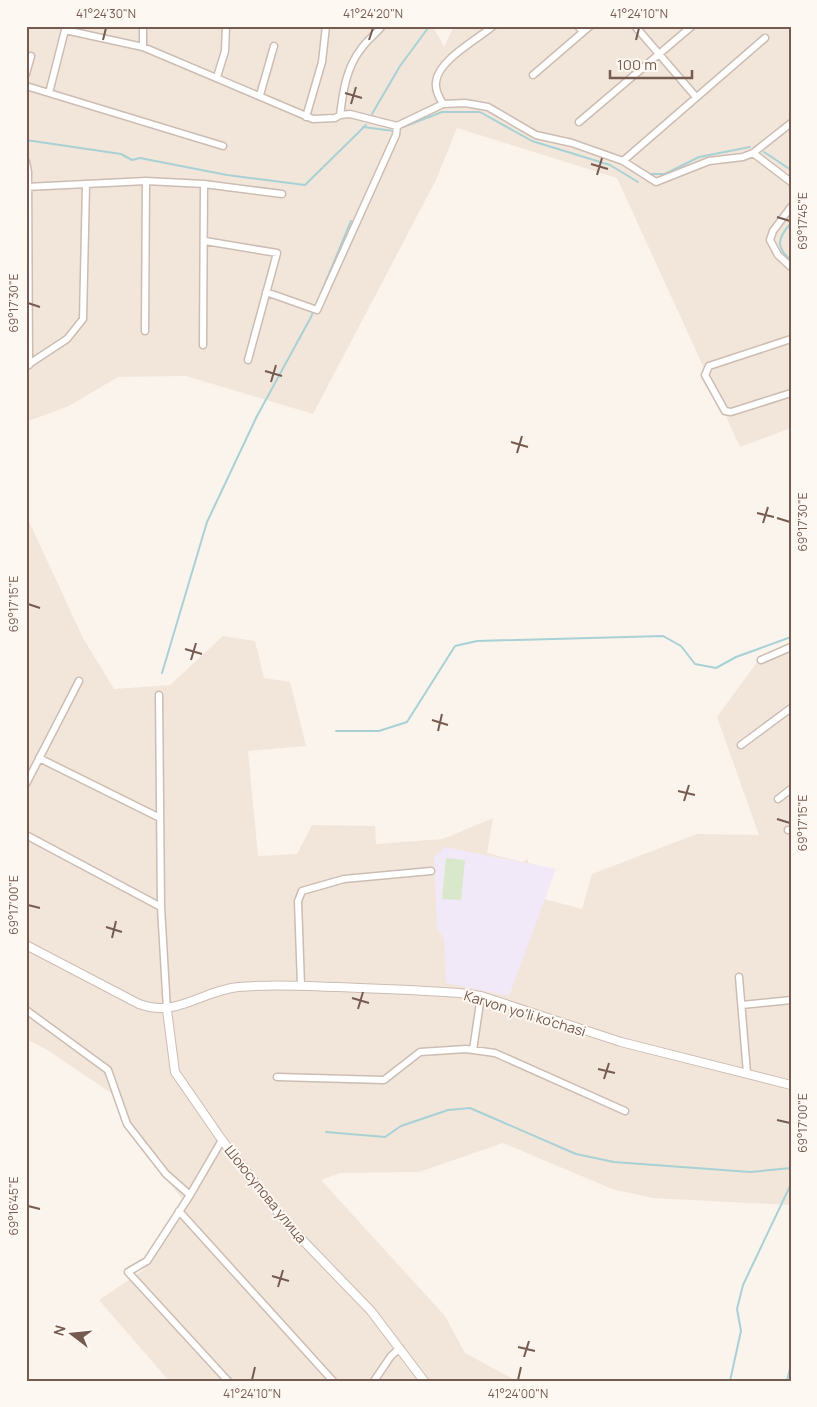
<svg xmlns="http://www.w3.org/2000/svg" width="817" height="1407" font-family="Manrope,sans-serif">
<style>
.residential{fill:#f2e6db}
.education{fill:#f1e8f8}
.park{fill:#d9e8cb}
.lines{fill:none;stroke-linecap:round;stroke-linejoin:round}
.stream{stroke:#a8d1d5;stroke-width:2}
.minor-casing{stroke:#cdbcb2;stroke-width:9}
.tertiary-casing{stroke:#cdbcb2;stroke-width:10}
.minor{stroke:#fff;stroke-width:6}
.tertiary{stroke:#fff;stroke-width:8}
.ticks{fill:none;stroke:#755b50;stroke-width:2}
.labels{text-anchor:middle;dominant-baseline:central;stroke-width:4;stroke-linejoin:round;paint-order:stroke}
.street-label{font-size:14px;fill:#755b50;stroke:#fef8f2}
.neatline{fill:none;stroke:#755b50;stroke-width:2}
.ticks-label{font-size:12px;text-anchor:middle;fill:#755b50}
</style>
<rect width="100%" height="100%" fill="#fbf4ec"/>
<path class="residential" d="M26,26H433L444,47L454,26H791V428L740,447L617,178L457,128L436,180L313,414L186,376L118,377L69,406L26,422Z
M26,515L83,638L114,689L170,685L223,636L255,641L264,678L290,682L306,746L248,751L258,856L297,854L312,825L375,826L376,844L443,839L493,818L487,853L522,862L528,859V863L554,870L544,899L582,909L592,874L697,834L759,835L717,717L760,658L791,645V1205L652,1198L612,1189L503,1143L419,1172L340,1173L321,1180L445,1316L465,1353L517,1381H169L99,1300L142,1271L189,1205L184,1199L183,1200L125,1127L111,1093L49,1051L26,1039Z"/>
<path class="education" d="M445,847L556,869L509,996L446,983L444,939L437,929L434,857Z"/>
<path class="park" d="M446,858L465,860L461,900L442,899Z"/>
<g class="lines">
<path class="stream" d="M425,26H432
M372,114L400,66L428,28
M363,127L394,131
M403,127L442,112H480L532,141L610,165L638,182
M26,140L121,154L132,160L140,158L227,175L305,185L366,125
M764,152L791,170
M651,174H665L699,157L750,147
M790,224C778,238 775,247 791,260
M162,673L207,522L257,416L311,317L351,221
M336,731H379L407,722L455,646L477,641L663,636L681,646L695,664L716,668L736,657L791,637
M326,1132L385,1137L401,1126L448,1110L470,1108L576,1154L614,1162L750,1172L791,1168
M730,1381L741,1331L737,1309L743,1285L791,1184
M787,1381L791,1364"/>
<g class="minor-casing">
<path id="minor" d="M578,26L583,32
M635,26L696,97
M143,47V26
M26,74L31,56
M533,75L590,26
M217,77L225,51L226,26
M26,86L223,146
M49,93L65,30L143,47L313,119L335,118L340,115L350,114L397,126L443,104L465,103L488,107L536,135L572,143L623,161L656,182L709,161L743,157L753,153L791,123
M260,95L274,46
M443,104C439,97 435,90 436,82C438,60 478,39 493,26
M340,115C343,92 346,68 361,49C367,40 376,34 382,26
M306,117L322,62L326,26
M579,122L692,26
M753,153L791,182
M623,161L765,38
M26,162L28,172L29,365
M26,187L146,181L204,184L282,194
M791,207L773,231L770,240L778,255L791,267
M205,241L277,253L248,360
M266,292L317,310L396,135L397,126
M145,331L146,181
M791,339L709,366L705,375L725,411L731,412L791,393
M203,345L204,184
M26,366L67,339L83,319L86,185
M761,660L791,647
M159,695L161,907L167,1010
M741,745L791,708
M39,758L160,818
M26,784L79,681
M778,799L791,789
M788,830H791
M26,835L161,907
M739,977L747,1073
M301,986L298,901L302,891L344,879L431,871
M742,1005L791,1000
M26,1010L108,1070L127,1124L166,1174L190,1195
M473,1050L481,996
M277,1077L384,1080L420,1052L466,1049L495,1053L625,1111
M222,1140L190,1195L147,1261L128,1272L228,1381
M179,1211L333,1381
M374,1381L391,1356L400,1348"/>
</g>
<g class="tertiary-casing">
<path id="tertiary" d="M26,945L139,1004C177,1018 201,991 238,987C270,984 304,986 337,987C377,989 418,990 459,993L481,996L621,1042L791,1085
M167,1010L175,1072L222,1140L288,1225L371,1311L424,1381"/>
</g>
<use href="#minor" class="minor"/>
<use href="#tertiary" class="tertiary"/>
</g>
<path class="ticks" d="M103,40L106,28M369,40L373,28M636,40L639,28M345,93L362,98M351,104L356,87M591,164L608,169M597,175L602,158M777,217L790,221M28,303L40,307M265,371L282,376M271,382L276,365M511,442L528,447M517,453L522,436M757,513L774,517M777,518L790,522M763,523L768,507M28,604L40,608M185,649L202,654M191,660L196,643M432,720L448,725M438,731L442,714M678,791L695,795M684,801L689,785M777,819L790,823M28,905L40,908M106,927L122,932M112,938L116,921M352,998L369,1003M358,1009L363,992M598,1069L615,1073M604,1079L609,1063M777,1120L790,1123M28,1206L40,1209M272,1276L289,1281M278,1287L283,1270M518,1347L535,1351M524,1357L529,1341M252,1380L255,1367M518,1380L521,1367"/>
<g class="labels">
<g class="street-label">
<text transform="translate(525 1013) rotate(17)">Karvon yo‘li ko'chasi</text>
<text transform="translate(266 1194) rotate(51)">Шоюсупова улица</text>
</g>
</g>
<rect width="817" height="1407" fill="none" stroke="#fef8f2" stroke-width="55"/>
<g transform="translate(72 1334) rotate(286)" stroke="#fef8f2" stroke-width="4" paint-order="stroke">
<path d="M0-4L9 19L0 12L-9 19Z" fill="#755b50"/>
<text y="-8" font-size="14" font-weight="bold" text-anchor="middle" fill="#755b50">N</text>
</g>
<path d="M610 70v8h82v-8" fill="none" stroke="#755b50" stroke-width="2.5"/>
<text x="617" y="70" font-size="15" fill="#755b50" stroke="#fef8f2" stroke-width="4" paint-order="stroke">100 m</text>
<rect x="28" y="28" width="762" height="1352" class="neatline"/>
<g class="ticks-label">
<text x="106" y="18">41°24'30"N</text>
<text x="373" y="18">41°24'20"N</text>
<text x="639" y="18">41°24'10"N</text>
<text transform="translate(803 221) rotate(-90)" y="4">69°17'45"E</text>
<text transform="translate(14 303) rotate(-90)" y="4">69°17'30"E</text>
<text transform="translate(803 522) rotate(-90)" y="4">69°17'30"E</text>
<text transform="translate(14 604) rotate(-90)" y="4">69°17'15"E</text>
<text transform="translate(803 823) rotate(-90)" y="4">69°17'15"E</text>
<text transform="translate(14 905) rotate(-90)" y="4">69°17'00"E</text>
<text transform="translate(803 1123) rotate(-90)" y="4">69°17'00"E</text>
<text transform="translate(14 1206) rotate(-90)" y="4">69°16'45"E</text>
<text x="252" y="1398">41°24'10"N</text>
<text x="518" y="1398">41°24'00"N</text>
</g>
</svg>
